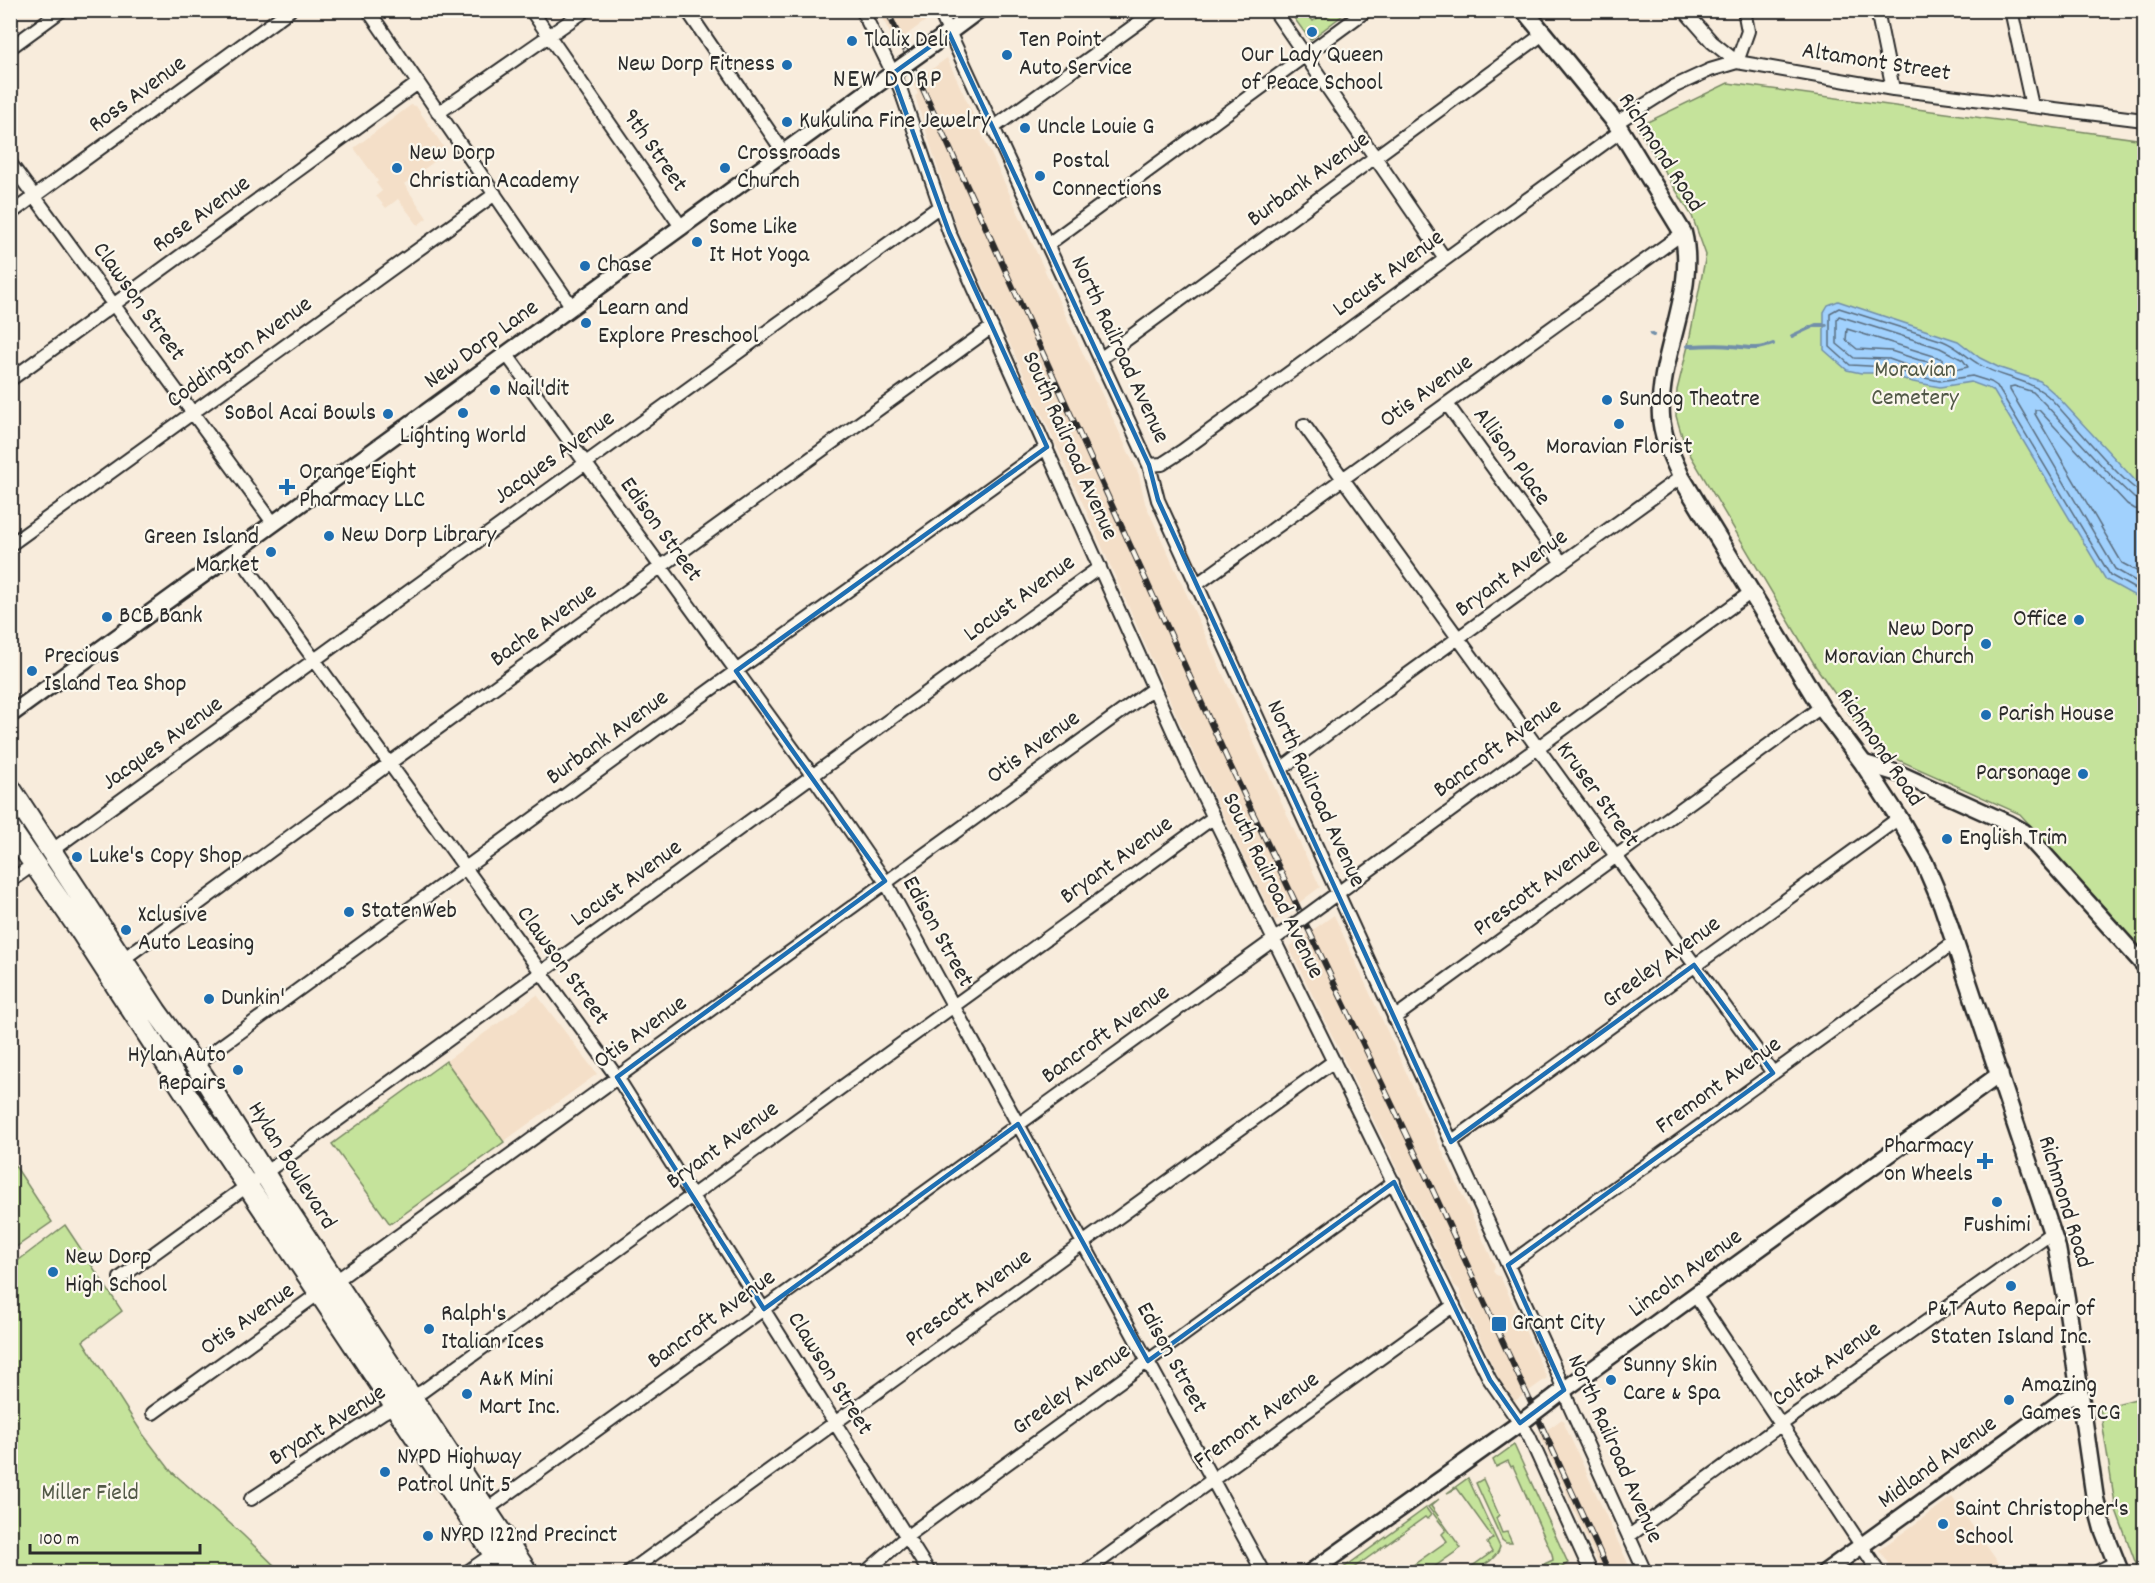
<svg xmlns="http://www.w3.org/2000/svg" width="2155" height="1583" font-family="Dekko,sans-serif">
<style>
.built{fill:#f4dfc8}
.green{fill:#c5e39b;stroke:#788763;stroke-width:1.5}
.water{fill:#a1d1fd;stroke:#728fa9;stroke-width:1.5}
.lines{fill:none;stroke-linecap:round;stroke-linejoin:round}
.shore{stroke:#5a6d7f;stroke-width:1.5}
.stream{stroke:#728fa9;stroke-width:4}
.minor-casing{stroke:#2b2b2b;stroke-width:16}
.tertiary-casing{stroke:#2b2b2b;stroke-width:20}
.secondary-casing{stroke:#2b2b2b;stroke-width:21}
.primary-casing{stroke:#2b2b2b;stroke-width:24}
.minor{stroke:#fbf7ec;stroke-width:12}
.tertiary{stroke:#fbf7ec;stroke-width:15}
.secondary{stroke:#fbf7ec;stroke-width:16}
.primary{stroke:#fbf7ec;stroke-width:20}
.rail-casing{stroke:#2b2b2b;stroke-width:6}
.rail{stroke:#fbf7ec;stroke-width:4;stroke-dasharray:11;stroke-linecap:butt}
.minor-bridge-casing{stroke:#2b2b2b;stroke-width:16;stroke-linecap:butt}
.tertiary-bridge-casing{stroke:#2b2b2b;stroke-width:20;stroke-linecap:butt}
.minor-bridge{stroke:#fbf7ec;stroke-width:12}
.tertiary-bridge{stroke:#fbf7ec;stroke-width:15}
.marked{fill:none;stroke:#1f6fb2;stroke-width:4.5;stroke-linejoin:round}
.poi-dot{fill:#1f6fb2;stroke:#fbf7ec;stroke-width:2}
.labels{text-anchor:middle;dominant-baseline:central;stroke-width:4.5;stroke-linejoin:round;paint-order:stroke}
.poi-label{font-size:24px;fill:#2b2b2b;stroke:#fbf7ec;text-anchor:start}
.street-label{font-size:24px;fill:#2b2b2b;stroke:#fbf7ec}
.park-label{font-size:24px;fill:#525947;stroke:#fbf7ec}
.neighbourhood-label{font-size:26px;letter-spacing:1.5px;fill:#2b2b2b;stroke:#fbf7ec}
</style>
<rect width="100%" height="100%" fill="#f8ecdc"/>
<filter id="ink" filterUnits="userSpaceOnUse"><feTurbulence type="fractalNoise" baseFrequency=".0167" numOctaves="2"/><feDisplacementMap in="SourceGraphic" scale="12" xChannelSelector="R" yChannelSelector="G"/><feConvolveMatrix kernelMatrix="1 2 1 2 8 2 1 2 1" color-interpolation-filters="sRGB"/></filter>
<g filter="url(#ink)">
<path class="built" d="M879,11H923L927,20L895,43Z
M947,58L1139,475L1145,503L1320,887L1275,921L1199,766L1083,504L956,226L915,96L918,94L913,83Z
M411,105L416,106L447,152L404,184L427,218L418,225L398,199L386,208L376,196L382,191L376,183L378,181L354,148Z
M1334,915L1495,1266L1493,1271L1496,1275L1500,1276L1547,1378L1515,1401L1499,1379L1460,1295V1290L1454,1285L1289,947Z
M537,995L597,1074L390,1224L332,1144Z
M1562,1419L1607,1518L1632,1572H1602L1540,1435Z
M1952,1497L2005,1572H1894L1879,1550Z"/>
<path class="green" d="M1289,11H1305L1313,21L1323,14L1326,18L1336,11H1346L1347,12L1310,40Z
M1728,83L2144,140V951L2020,814L1874,749L1816,667L1685,446L1676,416L1677,390L1688,346L1706,255L1692,216L1637,127Z
M446,1061L504,1142L390,1224L332,1144Z
M10,1158L52,1222L16,1247L13,1244L11,1247L12,1202Z
M65,1225L122,1311L83,1341L142,1433L171,1471L243,1535L281,1572H11V1266Z
M2144,1397V1572H2139L2116,1510L2100,1408Z
M1514,1445L1568,1563L1555,1572H1545L1542,1565L1553,1560L1552,1554L1513,1466L1511,1467L1508,1461L1496,1467L1493,1460Z
M1468,1478L1500,1547C1497,1559 1476,1573 1464,1572L1492,1552L1487,1543L1493,1538L1457,1488L1447,1493Z
M1483,1479L1499,1515L1496,1518L1502,1533L1507,1532L1512,1543H1506L1502,1540L1476,1483Z
M1439,1499L1431,1506L1461,1548L1427,1572H1417L1412,1566L1447,1541L1442,1534L1446,1530L1428,1507Z
M1426,1508L1431,1515L1427,1519L1425,1517L1348,1572H1338Z"/>
<path class="water" d="M1838,301L1958,341L1980,358L2000,368L2040,381L2055,394L2144,490V601L2106,580L1993,390L1971,382L1940,387L1913,382L1886,373H1861L1847,370L1824,350V312L1828,305Z"/>
<g class="lines">
<path class="shore" d="M1839,316L1940,348L1963,360L1968,367L1940,373L1917,369L1889,359L1854,358L1837,344V319Z
M1847,329L1937,357L1942,359V362L1939,364L1919,360L1891,351L1857,349L1846,340Z
M2144,493C2129,492 2067,415 2051,399C2029,377 2002,380 1977,363C1964,355 1958,347 1943,341L1839,308L1830,313V347L1850,365L1888,367L1915,376L1940,381L1972,376L1991,382L1997,386L2110,575L2144,594
M2144,501L2134,498L2115,480L2045,404L2033,392L2014,386L2010,387V390L2115,569L2144,586
M2144,510L2135,509L2127,504L2039,410H2035V414L2122,563L2144,575"/>
<path class="stream" d="M1651,334L1653,335
M1792,336L1816,325H1826
M1688,346C1702,346 1718,344 1731,346C1749,347 1755,351 1773,344"/>
<g class="minor-casing">
<path id="minor" d="M368,10L572,307
M531,10L682,228
M687,10L784,153
M862,10L900,88L949,232L1190,769L1490,1380L1529,1436L1591,1572
M939,10L1149,465L1158,500L1558,1375L1570,1407L1645,1572
M1274,10L1445,259
M1684,10L1712,42L1737,62L1748,31L1744,10
M1877,10L1893,89
M2011,10L2032,106
M10,48L62,10
M438,113L586,10
M1616,123L1673,87L1710,70L1737,62L1893,89L2144,120
M993,128L1156,10
M10,163L274,524
M10,214L290,10
M1047,245L1367,10
M507,355L812,775L885,881L1263,1572
M1100,359L1543,34
M10,380L418,83
M1447,404L1562,563
M1304,425L1773,1073
M1149,465L1162,464L1182,451L1621,131
M10,545L495,194
M236,552L617,1077L929,1572
M1196,585L1683,233
M1281,769L1364,706L1681,477
M51,851L940,206
M10,881L34,864
M1324,903L1750,593
M122,960L398,757L992,327
M1394,1018L1821,707
M195,1065L736,671L1047,447
M1451,1142L1899,818
M1508,1265L1956,941
M120,1278L1100,567
M1695,1295L1879,1572
M153,1413C488,1173 819,929 1154,688
M251,1499L382,1413L423,1391L1214,817
M486,1510L1280,935
M1629,1536L1790,1418L2053,1232
M467,1572L493,1554
M629,1572L1334,1061
M866,1572L906,1537L1394,1182
M1085,1572L1454,1305
M2097,1572L2116,1562"/>
</g>
<g class="tertiary-casing">
<path id="tertiary" d="M936,42L979,10
M10,715L904,65
M1863,763L1900,774L2008,823L2024,832L2144,965
M1557,1395L2000,1074
M1311,1572L1527,1418
M1825,1572L2062,1401L2079,1393"/>
</g>
<g class="secondary-casing">
<path id="secondary" d="M1524,10L1616,123L1683,233C1698,291 1657,357 1661,416C1662,438 1673,458 1681,477L1821,707L1863,763L1899,818L1924,862L1942,904L2057,1248L2066,1298L2095,1499L2103,1529L2120,1572"/>
</g>
<g class="primary-casing">
<path id="primary" d="M10,788L156,1011L203,1076L281,1200L527,1572
M10,829L82,933L183,1089L506,1572"/>
</g>
<use href="#minor" class="minor"/>
<use href="#tertiary" class="tertiary"/>
<use href="#secondary" class="secondary"/>
<use href="#primary" class="primary"/>
<g class="rail-casing">
<path id="rail" d="M887,10L1229,763L1429,1182L1609,1572"/>
</g>
<use href="#rail" class="rail"/>
<g class="minor-bridge-casing">
<path id="minor-bridge" d="M1283,933L1324,903"/>
</g>
<g class="tertiary-bridge-casing">
<path id="tertiary-bridge" d="M904,65L936,42
M1527,1418L1557,1395"/>
</g>
<use href="#minor-bridge" class="minor-bridge"/>
<use href="#tertiary-bridge" class="tertiary-bridge"/>
</g>
</g>
<path class="marked" d="M949,33L1149,465L1158,500L1451,1142L1694,965L1773,1073L1508,1265L1564,1390L1520,1423L1490,1380L1394,1182L1148,1361L1018,1124L764,1309L617,1077L885,881L736,671L1047,447L949,232L892,74Z"/>
<g class="poi-dot">
<circle cx="1312" cy="32" r="6"/>
<circle cx="852" cy="41" r="6"/>
<circle cx="1007" cy="55" r="6"/>
<circle cx="787" cy="65" r="6"/>
<circle cx="787" cy="122" r="6"/>
<circle cx="1025" cy="128" r="6"/>
<circle cx="397" cy="168" r="6"/>
<circle cx="725" cy="168" r="6"/>
<circle cx="1040" cy="176" r="6"/>
<circle cx="697" cy="242" r="6"/>
<circle cx="585" cy="266" r="6"/>
<circle cx="586" cy="323" r="6"/>
<circle cx="495" cy="390" r="6"/>
<circle cx="1607" cy="400" r="6"/>
<circle cx="463" cy="413" r="6"/>
<circle cx="388" cy="414" r="6"/>
<circle cx="1619" cy="424" r="6"/>
<path d="M284 478h6v6h6v6h-6v6h-6v-6h-6v-6h6z"/>
<circle cx="329" cy="536" r="6"/>
<circle cx="271" cy="552" r="6"/>
<circle cx="107" cy="617" r="6"/>
<circle cx="2079" cy="620" r="6"/>
<circle cx="1986" cy="644" r="6"/>
<circle cx="32" cy="671" r="6"/>
<circle cx="1986" cy="715" r="6"/>
<circle cx="2083" cy="774" r="6"/>
<circle cx="1947" cy="839" r="6"/>
<circle cx="77" cy="857" r="6"/>
<circle cx="349" cy="912" r="6"/>
<circle cx="126" cy="930" r="6"/>
<circle cx="209" cy="999" r="6"/>
<circle cx="238" cy="1070" r="6"/>
<path d="M1982 1152h6v6h6v6h-6v6h-6v-6h-6v-6h6z"/>
<circle cx="1997" cy="1202" r="6"/>
<circle cx="53" cy="1272" r="6"/>
<circle cx="2011" cy="1286" r="6"/>
<rect x="1491" y="1316" width="16" height="16" rx="3"/>
<circle cx="429" cy="1329" r="6"/>
<circle cx="1611" cy="1380" r="6"/>
<circle cx="467" cy="1394" r="6"/>
<circle cx="2009" cy="1400" r="6"/>
<circle cx="385" cy="1472" r="6"/>
<circle cx="1943" cy="1524" r="6"/>
<circle cx="428" cy="1536" r="6"/>
</g>
<g class="labels">
<g class="poi-label">
<text x="864" y="41">Tlalix Deli</text>
<text x="1019" y="41">Ten Point<tspan x="1019" dy="28">Auto Service</tspan></text>
<text x="1312" y="56" text-anchor="middle">Our Lady Queen<tspan x="1312" dy="28">of Peace School</tspan></text>
<text x="775" y="65" text-anchor="end">New Dorp Fitness</text>
<text x="799" y="122">Kukulina Fine Jewelry</text>
<text x="1037" y="128">Uncle Louie G</text>
<text x="409" y="154">New Dorp<tspan x="409" dy="28">Christian Academy</tspan></text>
<text x="737" y="154">Crossroads<tspan x="737" dy="28">Church</tspan></text>
<text x="1052" y="162">Postal<tspan x="1052" dy="28">Connections</tspan></text>
<text x="709" y="228">Some Like<tspan x="709" dy="28">It Hot Yoga</tspan></text>
<text x="597" y="266">Chase</text>
<text x="598" y="309">Learn and<tspan x="598" dy="28">Explore Preschool</tspan></text>
<text x="507" y="390">Nail'dit</text>
<text x="1619" y="400">Sundog Theatre</text>
<text x="376" y="414" text-anchor="end">SoBol Acai Bowls</text>
<text x="463" y="437" text-anchor="middle">Lighting World</text>
<text x="1619" y="448" text-anchor="middle">Moravian Florist</text>
<text x="299" y="473">Orange Eight<tspan x="299" dy="28">Pharmacy LLC</tspan></text>
<text x="341" y="536">New Dorp Library</text>
<text x="259" y="538" text-anchor="end">Green Island<tspan x="259" dy="28">Market</tspan></text>
<text x="119" y="617">BCB Bank</text>
<text x="2067" y="620" text-anchor="end">Office</text>
<text x="1974" y="630" text-anchor="end">New Dorp<tspan x="1974" dy="28">Moravian Church</tspan></text>
<text x="44" y="657">Precious<tspan x="44" dy="28">Island Tea Shop</tspan></text>
<text x="1998" y="715">Parish House</text>
<text x="2071" y="774" text-anchor="end">Parsonage</text>
<text x="1959" y="839">English Trim</text>
<text x="89" y="857">Luke's Copy Shop</text>
<text x="361" y="912">StatenWeb</text>
<text x="138" y="916">Xclusive<tspan x="138" dy="28">Auto Leasing</tspan></text>
<text x="221" y="999">Dunkin'</text>
<text x="226" y="1056" text-anchor="end">Hylan Auto<tspan x="226" dy="28">Repairs</tspan></text>
<text x="1973" y="1147" text-anchor="end">Pharmacy<tspan x="1973" dy="28">on Wheels</tspan></text>
<text x="1997" y="1226" text-anchor="middle">Fushimi</text>
<text x="65" y="1258">New Dorp<tspan x="65" dy="28">High School</tspan></text>
<text x="2011" y="1310" text-anchor="middle">P&amp;T Auto Repair of<tspan x="2011" dy="28">Staten Island Inc.</tspan></text>
<text x="441" y="1315">Ralph's<tspan x="441" dy="28">Italian Ices</tspan></text>
<text x="1512" y="1324">Grant City</text>
<text x="1623" y="1366">Sunny Skin<tspan x="1623" dy="28">Care &amp; Spa</tspan></text>
<text x="479" y="1380">A&amp;K Mini<tspan x="479" dy="28">Mart Inc.</tspan></text>
<text x="2021" y="1386">Amazing<tspan x="2021" dy="28">Games TCG</tspan></text>
<text x="397" y="1458">NYPD Highway<tspan x="397" dy="28">Patrol Unit 5</tspan></text>
<text x="1955" y="1510">Saint Christopher's<tspan x="1955" dy="28">School</tspan></text>
<text x="440" y="1536">NYPD 122nd Precinct</text>
</g>
<g class="street-label">
<text transform="translate(1876 63) rotate(9)">Altamont Street</text>
<text transform="translate(138 95) rotate(-36)">Ross Avenue</text>
<text transform="translate(654 151) rotate(55)">9th Street</text>
<text transform="translate(1660 153) rotate(57)">Richmond Road</text>
<text transform="translate(1309 180) rotate(-36)">Burbank Avenue</text>
<text transform="translate(202 215) rotate(-36)">Rose Avenue</text>
<text transform="translate(1389 274) rotate(-36)">Locust Avenue</text>
<text transform="translate(138 302) rotate(54)">Clawson Street</text>
<text transform="translate(482 345) rotate(-36)">New Dorp Lane</text>
<text transform="translate(1119 350) rotate(65)">North Railroad Avenue</text>
<text transform="translate(240 353) rotate(-36)">Coddington Avenue</text>
<text transform="translate(1427 392) rotate(-36)">Otis Avenue</text>
<text transform="translate(1069 446) rotate(66)">South Railroad Avenue</text>
<text transform="translate(1511 457) rotate(54)">Allison Place</text>
<text transform="translate(555 458) rotate(-36)">Jacques Avenue</text>
<text transform="translate(660 530) rotate(54)">Edison Street</text>
<text transform="translate(1512 574) rotate(-36)">Bryant Avenue</text>
<text transform="translate(1020 599) rotate(-36)">Locust Avenue</text>
<text transform="translate(544 626) rotate(-36)">Bache Avenue</text>
<text transform="translate(608 738) rotate(-36)">Burbank Avenue</text>
<text transform="translate(163 744) rotate(-36)">Jacques Avenue</text>
<text transform="translate(1034 748) rotate(-36)">Otis Avenue</text>
<text transform="translate(1879 748) rotate(56)">Richmond Road</text>
<text transform="translate(1498 749) rotate(-36)">Bancroft Avenue</text>
<text transform="translate(1315 794) rotate(65)">North Railroad Avenue</text>
<text transform="translate(1597 795) rotate(54)">Kruser Street</text>
<text transform="translate(1117 861) rotate(-36)">Bryant Avenue</text>
<text transform="translate(627 884) rotate(-36)">Locust Avenue</text>
<text transform="translate(1272 886) rotate(64)">South Railroad Avenue</text>
<text transform="translate(1537 888) rotate(-36)">Prescott Avenue</text>
<text transform="translate(937 932) rotate(61)">Edison Street</text>
<text transform="translate(1662 963) rotate(-36)">Greeley Avenue</text>
<text transform="translate(562 966) rotate(54)">Clawson Street</text>
<text transform="translate(641 1033) rotate(-36)">Otis Avenue</text>
<text transform="translate(1106 1035) rotate(-36)">Bancroft Avenue</text>
<text transform="translate(1719 1086) rotate(-36)">Fremont Avenue</text>
<text transform="translate(723 1146) rotate(-36)">Bryant Avenue</text>
<text transform="translate(291 1166) rotate(58)">Hylan Boulevard</text>
<text transform="translate(2064 1202) rotate(73)">Richmond Road</text>
<text transform="translate(1686 1274) rotate(-36)">Lincoln Avenue</text>
<text transform="translate(969 1299) rotate(-36)">Prescott Avenue</text>
<text transform="translate(248 1320) rotate(-35)">Otis Avenue</text>
<text transform="translate(712 1320) rotate(-36)">Bancroft Avenue</text>
<text transform="translate(1171 1358) rotate(61)">Edison Street</text>
<text transform="translate(1827 1365) rotate(-36)">Colfax Avenue</text>
<text transform="translate(829 1374) rotate(58)">Clawson Street</text>
<text transform="translate(1072 1390) rotate(-36)">Greeley Avenue</text>
<text transform="translate(1257 1421) rotate(-36)">Fremont Avenue</text>
<text transform="translate(328 1426) rotate(-32)">Bryant Avenue</text>
<text transform="translate(1614 1449) rotate(66)">North Railroad Avenue</text>
<text transform="translate(1938 1463) rotate(-36)">Midland Avenue</text>
</g>
<g class="park-label">
<text x="1915" y="371">Moravian<tspan x="1915" dy="28">Cemetery</tspan></text>
<text x="90" y="1494">Miller Field</text>
</g>
<g class="neighbourhood-label">
<text x="888" y="80">NEW DORP</text>
</g>
</g>
<rect width="2155" height="1583" fill="none" stroke="#fbf7ec" stroke-width="36"/>
<rect x="18" y="18" width="2119" height="1547" fill="none" stroke="#2b2b2b" stroke-width="2" filter="url(#ink)"/>
<path d="M30 1544v9h170v-9" fill="none" stroke="#2b2b2b" stroke-width="3"/>
<text x="39" y="1544" font-size="18" fill="#2b2b2b" stroke="#fbf7ec" stroke-width="4.5" paint-order="stroke">100 m</text>
</svg>
